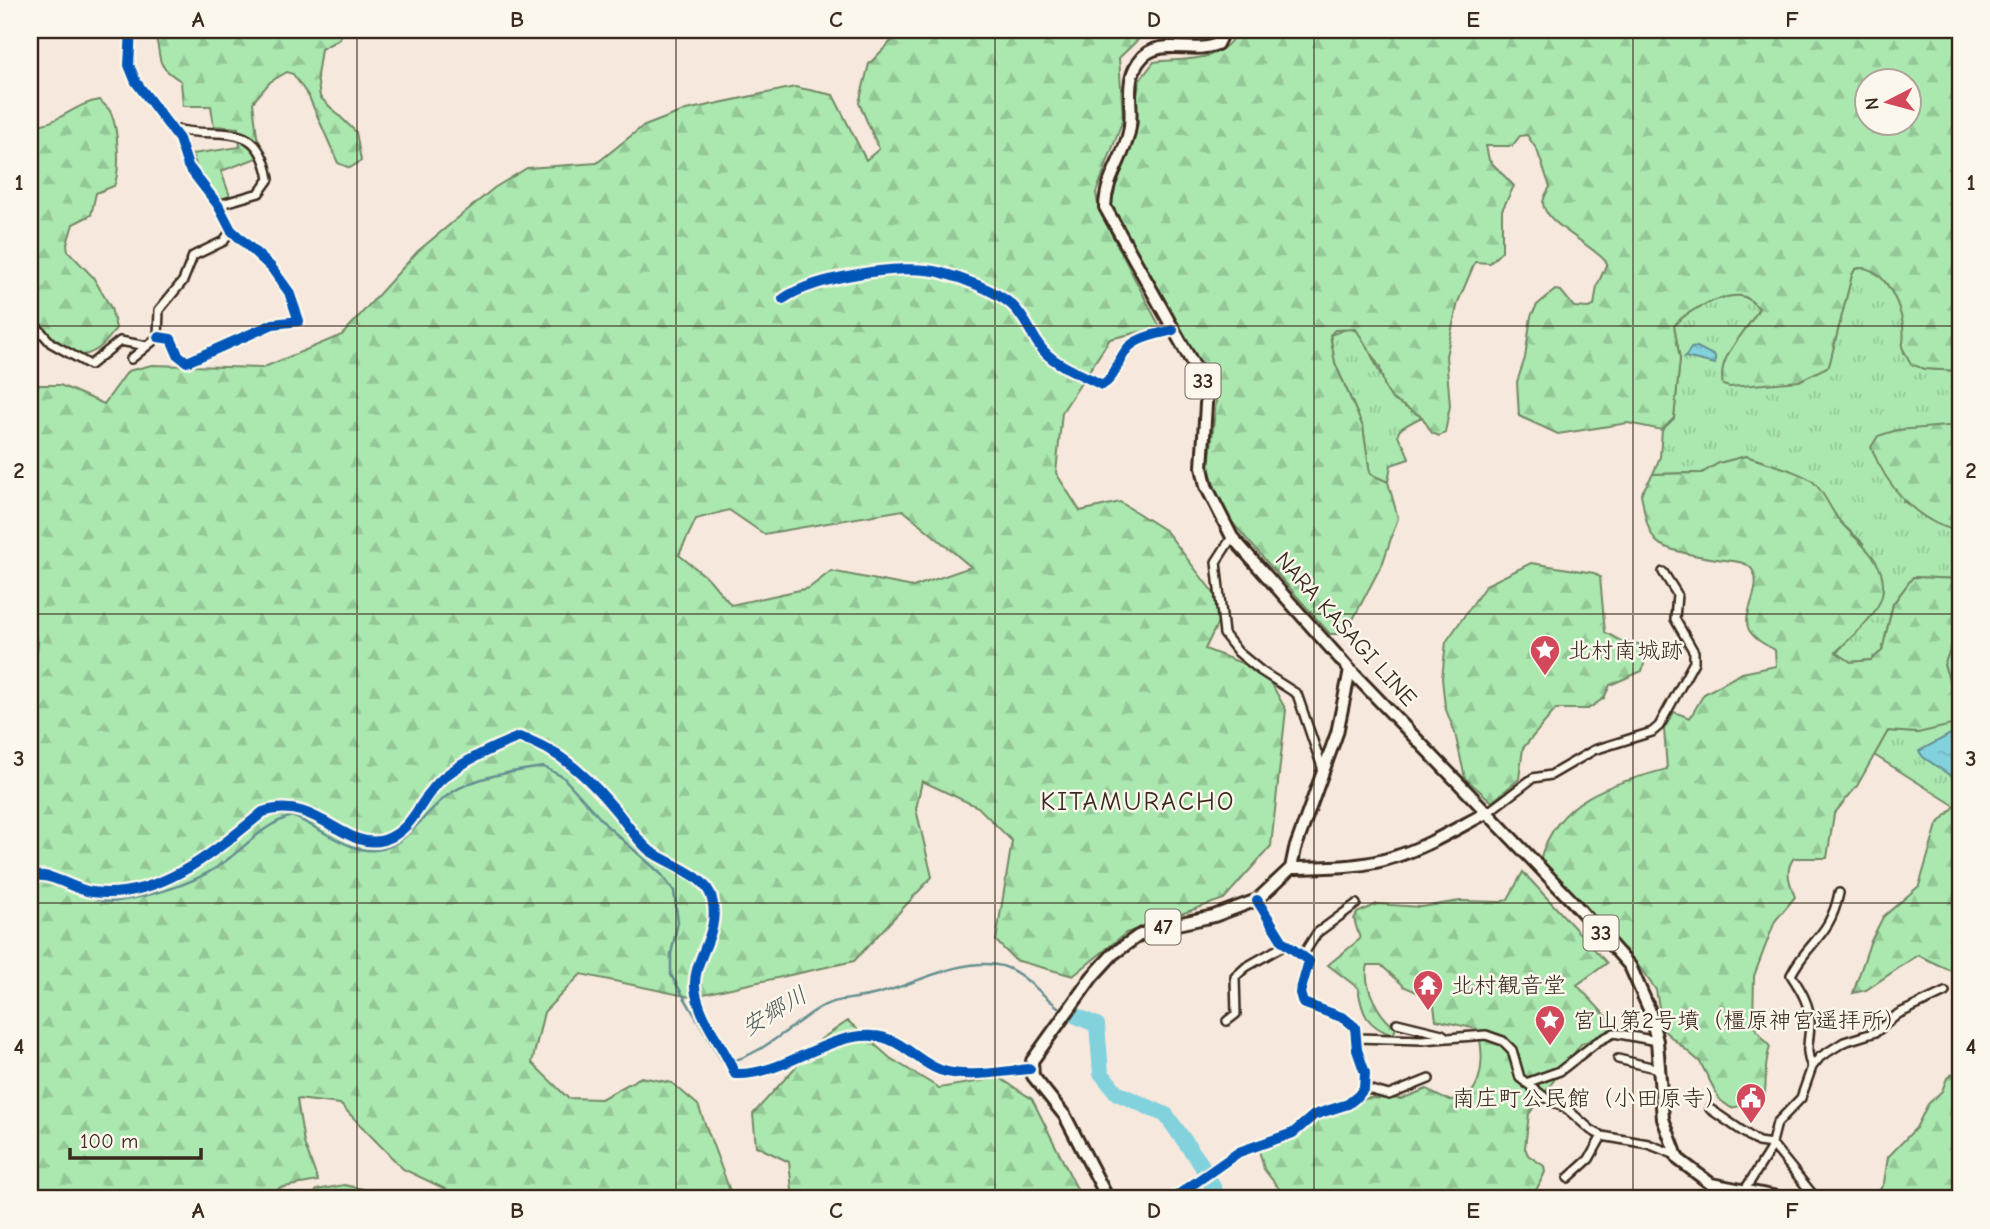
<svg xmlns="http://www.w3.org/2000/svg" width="1990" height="1229" font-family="'Comic Neue','Klee One',sans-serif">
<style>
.grass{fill:url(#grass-tufts);stroke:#728966;stroke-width:2}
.forest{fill:url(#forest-firs);stroke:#728966;stroke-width:2;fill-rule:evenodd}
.water{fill:url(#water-ripples);stroke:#668f91;stroke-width:2}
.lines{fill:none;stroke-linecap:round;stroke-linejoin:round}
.stream{stroke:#668f91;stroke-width:2.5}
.river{stroke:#82d2de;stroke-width:16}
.minor-casing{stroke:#3b2a1e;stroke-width:12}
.primary-casing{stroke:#3b2a1e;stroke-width:16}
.minor{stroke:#fbf7ec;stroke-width:7}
.primary{stroke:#fbf7ec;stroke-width:10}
.cycleway-casing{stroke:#fbf7ec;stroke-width:15}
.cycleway{stroke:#0057b8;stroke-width:10}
.grid{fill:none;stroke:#3b2a1e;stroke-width:2;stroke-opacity:0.55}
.labels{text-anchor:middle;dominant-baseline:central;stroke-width:5;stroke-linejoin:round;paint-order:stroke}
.shield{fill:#fbf7ec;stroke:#75685c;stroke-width:2}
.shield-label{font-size:21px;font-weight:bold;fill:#3b2a1e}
.street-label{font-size:23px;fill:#3b2a1e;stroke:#fbf7ec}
.poi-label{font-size:23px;fill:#3b2a1e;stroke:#fbf7ec;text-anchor:start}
.water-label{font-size:24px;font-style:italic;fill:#505c58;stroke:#fbf7ec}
.quarter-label{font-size:26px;letter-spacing:2px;fill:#3b2a1e;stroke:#fbf7ec}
.neatline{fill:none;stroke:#3b2a1e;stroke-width:2.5}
.grid-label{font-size:23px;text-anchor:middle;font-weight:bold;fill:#3b2a1e}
</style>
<defs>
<pattern id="grass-tufts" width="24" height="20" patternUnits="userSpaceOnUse" patternTransform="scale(1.75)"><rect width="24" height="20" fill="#aae8af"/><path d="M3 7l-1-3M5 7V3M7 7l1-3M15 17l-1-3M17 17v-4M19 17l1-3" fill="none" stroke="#93c796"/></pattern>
<pattern id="forest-firs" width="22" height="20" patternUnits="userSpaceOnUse" patternTransform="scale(1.75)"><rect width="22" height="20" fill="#aae8af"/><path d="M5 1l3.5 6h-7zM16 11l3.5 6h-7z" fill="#93c796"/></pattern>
<pattern id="water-ripples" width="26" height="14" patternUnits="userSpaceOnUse" patternTransform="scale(1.75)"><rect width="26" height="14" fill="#82d2de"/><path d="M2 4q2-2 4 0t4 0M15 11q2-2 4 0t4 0" fill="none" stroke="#71b4be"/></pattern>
</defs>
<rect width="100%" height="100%" fill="#f6e8dc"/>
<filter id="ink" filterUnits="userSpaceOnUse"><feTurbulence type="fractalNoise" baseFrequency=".0143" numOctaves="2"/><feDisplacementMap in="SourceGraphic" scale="14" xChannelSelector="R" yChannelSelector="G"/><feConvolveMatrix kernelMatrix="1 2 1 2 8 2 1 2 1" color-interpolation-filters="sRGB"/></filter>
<g filter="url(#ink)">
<path class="grass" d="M1868,267C1887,275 1907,315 1905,336C1905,343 1902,346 1904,353L1924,369L1960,371V425L1940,428L1903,501L1928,518L1960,531V579L1913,577L1893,604L1882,651L1871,660L1851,662L1836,653L1875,611L1863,543L1840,522L1813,482L1789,470L1746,456L1719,463L1702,473L1653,474L1660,457L1662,430L1674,418L1680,359L1674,326C1685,311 1726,291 1745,297C1750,299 1755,304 1759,307L1753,320L1766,382L1799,381L1829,365L1852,275L1855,269Z
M1349,328L1361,333L1392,399L1422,417C1382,436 1403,433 1409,459L1391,465L1388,482L1370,474L1363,427L1335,363L1330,335Z
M1960,640V809L1874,755L1888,731L1918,733L1960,710L1944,665L1953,642Z"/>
<path class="forest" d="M153,30H345L338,40L321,49L317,76L320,97L356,132L361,161L350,168L338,163L309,97L293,74L287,72L270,82L253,102L257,136L265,155L221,171L231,199L220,202L203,183L192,154L240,147L238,128L214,126L211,106H183L181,81C150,62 165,58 153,30Z
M902,30H1148L1119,58L1123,119L1096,193L1099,210L1160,327L1110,339L1062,412L1056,473L1080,511L1120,502L1166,531L1225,608L1205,649L1265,672L1286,710L1271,846L1224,899L1126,933L1073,976L1015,960L996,941L1012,841L978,807L922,781L916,809L932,877L854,961L690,997L581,974L544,1012L532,1063L568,1098L601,1099L641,1077L672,1083L698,1105L733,1199H466L403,1169L340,1104L297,1099L304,1143L318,1181L279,1188L273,1199H30V385H60L104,404L128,371L152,365L262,368L342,335L418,251L494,188L527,168L597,163L642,127L686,110L795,87L833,95L866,160L879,149L859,103L869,64ZM729,510L764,534L903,510L971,567L913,587L831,571L809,588L731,605L709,579L679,555L696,519Z
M1237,30H1960V371L1924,369L1911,364L1902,347C1910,322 1887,260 1855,269L1852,275L1829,366L1799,381L1729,387L1723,385C1716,355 1747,333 1759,308C1754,304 1750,299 1745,297C1726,291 1685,311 1674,326L1680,359L1674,418L1662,430L1628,423L1558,434L1519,416L1517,382L1525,358L1531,316L1537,305L1555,290L1561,291L1574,307L1588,308L1594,306L1597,286L1607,263C1596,247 1543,222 1543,203C1543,198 1547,192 1550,187L1537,150L1527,135L1520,136L1512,146H1486L1489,160L1514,186L1502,210V251L1490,263L1475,262L1458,302L1446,356L1450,406L1445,433L1439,436L1432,433L1422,417L1392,399L1385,388L1380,368L1356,329L1335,330L1330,335L1335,363L1363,427L1370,474L1388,482L1398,518L1383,562L1348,629L1343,634H1330L1223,512L1209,468L1216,401L1110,212V187L1138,124L1136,100L1140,80L1154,62C1183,58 1224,64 1237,30ZM1868,80H1910V122H1868Z
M100,100C103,104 110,109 111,113C118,128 121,171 114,186L96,193L91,215L73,224L67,244L68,251L93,277L111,308L116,328C106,344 94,356 75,356C61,340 44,334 30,319V125C57,127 73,103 100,100Z
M1960,425V531C1917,524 1886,485 1871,447L1878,436L1897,430Z
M1746,456C1767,464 1792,468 1811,480C1822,488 1830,508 1838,519C1855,541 1885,557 1883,589C1882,613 1852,636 1836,652L1851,662L1871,660L1882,651L1893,604L1913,577L1960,579V640L1953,642L1944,665L1960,710V723L1918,733L1888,731L1857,786L1834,814L1827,858H1794C1784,870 1790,884 1795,897L1775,921L1754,976L1753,1025L1770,1047C1762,1069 1769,1082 1763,1101L1731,1108L1720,1100L1700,1062L1663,1030L1656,990L1637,964L1540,860C1557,798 1611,784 1667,769L1664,729L1674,712L1690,718L1704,694L1742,673L1776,666L1775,650C1766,645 1755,640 1749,630C1740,613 1767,585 1750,567C1744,561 1732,561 1724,560C1709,558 1666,552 1656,541C1646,529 1644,509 1641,494L1653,474L1702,473L1719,463Z
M1531,563L1594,573L1600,577L1605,632L1623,642L1644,645L1648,650L1642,671L1610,685L1604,698L1588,709H1556L1523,748L1519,779L1492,802L1465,778L1455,733L1445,707L1442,678L1446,642L1486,585Z
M1955,806L1960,809V971L1955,973L1918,955L1866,990L1853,993L1870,943L1883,917L1919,886L1937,825Z
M1523,872L1607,963L1577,985L1617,1028L1581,1044L1529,1114L1525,1148L1528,1155L1544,1166L1545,1172L1532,1199H1287L1264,1169L1259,1150L1297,1136L1318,1117L1368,1098L1401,1099L1427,1089C1476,1125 1490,1067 1477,1029L1436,1020L1433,999L1405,987L1381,965H1368C1362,985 1379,1017 1396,1028L1393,1035C1366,1026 1362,1013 1358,988L1328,965L1360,939L1354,919L1357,913L1377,904L1421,907L1460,901L1501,902L1508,899Z
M848,1021L890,1058L939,1088L1000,1078L1032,1099L1082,1199H793L789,1162L756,1146L753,1114L821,1039Z
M1960,1069V1199H1874L1884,1183L1888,1157L1916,1128L1928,1104L1942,1091L1947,1078Z
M344,1185L368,1190L382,1199H310L317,1190Z"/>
<path class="water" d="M1697,347L1715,356V364L1685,357L1691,348Z
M1960,729V782L1923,757L1919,751Z"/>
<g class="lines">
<path class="stream" d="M30,628L38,642L30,695
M30,883C59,876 87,906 118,901C155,895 197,884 227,860C251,842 263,825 292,816C315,825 336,843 360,849C403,859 421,812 451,793C477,776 515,771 544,767L563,777L607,826L661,874L674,891L678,922L671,954V975L723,1063C758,1058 788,1028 816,1010C835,997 857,1000 877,994C915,984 957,959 997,965C1020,968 1040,994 1058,1007"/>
<path class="river" d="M1074,1015L1097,1025L1101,1073L1117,1093L1166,1115L1201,1164L1219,1199"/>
<g class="minor-casing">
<path id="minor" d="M131,30L129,65L136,82L179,139L188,166L218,205L231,230L271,267L289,292L299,321L273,324L187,362L178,355L171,339L158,337
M174,129C222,140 258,117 269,179L259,193L218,205
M783,299C813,277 903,263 939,272C962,278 995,290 1012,305C1025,317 1030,332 1039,345C1052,365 1082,374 1102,385C1117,376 1116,362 1127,349C1136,337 1159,334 1173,330
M30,319L51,343L90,365L120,341L147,346L158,337L159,310L183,281L193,256L224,241L231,230
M131,359L147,346
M1232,537L1216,562L1224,634L1238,652L1261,671L1297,694L1323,770
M1488,812L1533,778L1551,775L1594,750L1652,732L1659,726L1694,662V652L1675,619L1677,594L1663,572
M30,877C52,871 71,889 92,892C159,901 215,851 263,812C316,794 345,852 384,840C415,830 420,797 443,778C465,760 492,748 519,737C555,747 588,777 612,806C625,820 635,839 650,851C668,864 707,875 712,899C721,934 693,958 695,987C698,1019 724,1045 735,1074C784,1076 825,1033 873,1036C900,1037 916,1061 940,1070C966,1079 1003,1071 1030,1069
M1303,955L1317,933L1356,904
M1227,1021L1236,1014L1235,977L1246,967L1285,945
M1397,1023L1442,1034L1446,1037
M1357,1038L1422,1040L1486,1035L1503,1041L1512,1050L1520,1078L1546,1098L1567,1109L1591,1130L1602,1136L1648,1144L1676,1155
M1618,1059L1659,1069
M1812,1067C1804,1050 1810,1040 1810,1022C1810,1004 1800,989 1791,975C1808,941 1830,937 1839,893
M1526,1083L1560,1071L1597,1042L1614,1033L1657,1041
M1364,1088L1389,1095L1429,1079
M1710,1109L1758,1142L1772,1144L1814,1196L1813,1199
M1568,1178L1589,1159L1602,1136
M1172,1199L1239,1152L1293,1133L1314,1115L1348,1104L1358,1096L1364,1088L1365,1073L1357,1050L1355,1027L1344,1018L1303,1003L1300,993L1309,961L1283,942L1257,900
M1739,1199L1770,1150L1777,1123L1801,1098L1812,1067L1820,1057L1844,1042L1876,1032L1898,1014L1945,992"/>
</g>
<g class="primary-casing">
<path id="primary" d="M1224,30L1217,44C1196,53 1174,42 1153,50C1145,53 1139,60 1135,68C1125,88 1134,111 1129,132C1123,161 1106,176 1105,207L1207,389L1202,467L1206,486L1232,537L1350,670L1572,901L1630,966L1649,1009L1657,1041L1663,1119L1678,1159L1711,1184L1787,1199
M1291,868C1325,867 1362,868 1394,857C1427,847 1457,828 1488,812
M1108,1199L1065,1116L1033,1076L1032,1061L1092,977L1113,954L1138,936L1154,929L1214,916L1257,900L1291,868L1295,849L1337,733L1350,670"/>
</g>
<use href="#minor" class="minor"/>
<use href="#primary" class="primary"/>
<g class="cycleway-casing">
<path id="cycleway" d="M131,30L129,65L136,82L179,139L188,166L218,205L231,230L271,267L289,292L299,321L273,324L187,362L178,355L171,339L158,337
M783,299C813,277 903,263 939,272C962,278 995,290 1012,305C1025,317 1030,332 1039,345C1052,365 1082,374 1102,385C1117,376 1116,362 1127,349C1136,337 1159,334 1173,330
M30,877C52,871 71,889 92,892C159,901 215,851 263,812C316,794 345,852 384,840C415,830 420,797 443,778C465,760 492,748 519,737C555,747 588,777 612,806C625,820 635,839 650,851C668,864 707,875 712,899C721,934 693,958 695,987C698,1019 724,1045 735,1074C784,1076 825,1033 873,1036C900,1037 916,1061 940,1070C966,1079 1003,1071 1030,1069
M1172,1199L1239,1152L1293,1133L1314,1115L1348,1104L1358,1096L1364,1088L1365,1073L1357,1050L1355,1027L1344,1018L1303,1003L1300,993L1309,961L1283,942L1257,900"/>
</g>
<use href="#cycleway" class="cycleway"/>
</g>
</g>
<path class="grid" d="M357,30V1199M676,30V1199M995,30V1199M1314,30V1199M1633,30V1199M30,326H1960M30,614H1960M30,903H1960"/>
<defs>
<g id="sight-pin" transform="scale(1.575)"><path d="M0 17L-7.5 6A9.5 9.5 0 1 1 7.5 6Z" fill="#d1495b" stroke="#fbf7ec"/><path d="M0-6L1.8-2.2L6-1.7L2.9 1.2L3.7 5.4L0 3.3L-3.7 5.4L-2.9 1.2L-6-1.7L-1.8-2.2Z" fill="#fff"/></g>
<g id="temple-pin" transform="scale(1.575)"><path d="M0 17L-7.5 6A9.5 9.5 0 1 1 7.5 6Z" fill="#d1495b" stroke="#fbf7ec"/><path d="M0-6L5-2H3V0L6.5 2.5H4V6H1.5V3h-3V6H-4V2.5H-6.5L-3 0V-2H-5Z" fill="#fff"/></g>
<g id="civic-pin" transform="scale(1.575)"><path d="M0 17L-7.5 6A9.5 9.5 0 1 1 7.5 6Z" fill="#d1495b" stroke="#fbf7ec"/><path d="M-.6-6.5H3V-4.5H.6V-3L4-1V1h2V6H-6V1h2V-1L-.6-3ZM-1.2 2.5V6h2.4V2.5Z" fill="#fff"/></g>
</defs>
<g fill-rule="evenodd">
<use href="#sight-pin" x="1545" y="650"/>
<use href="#temple-pin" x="1428" y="985"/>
<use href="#sight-pin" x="1550" y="1020"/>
<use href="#civic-pin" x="1751" y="1098"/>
</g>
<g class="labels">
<g class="shield">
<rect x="1185.5" y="363.5" width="35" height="35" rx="5"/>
<rect x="1145.5" y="909.5" width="35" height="35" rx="5"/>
<rect x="1583.5" y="915.5" width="35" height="35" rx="5"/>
</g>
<g class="shield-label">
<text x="1203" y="381">33</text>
<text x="1163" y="927">47</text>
<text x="1601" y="933">33</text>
</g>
<g class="street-label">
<text transform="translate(1346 629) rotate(48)">NARA KASAGI LINE</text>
</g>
<g class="poi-label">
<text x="1568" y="650">北村南城跡</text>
<text x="1451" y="985">北村観音堂</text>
<text x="1573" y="1020">宮山第2号墳（橿原神宮遥拝所）</text>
<text x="1728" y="1098" text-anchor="end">南庄町公民館（小田原寺）</text>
</g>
<g class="water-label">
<text transform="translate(774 1011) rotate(-31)">安郷川</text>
</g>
<g class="quarter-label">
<text x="1138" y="802">KITAMURACHO</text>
</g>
</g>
<rect width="1990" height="1229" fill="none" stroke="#fbf7ec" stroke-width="77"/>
<g transform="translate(1888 102) rotate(264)"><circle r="33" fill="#fbf7ec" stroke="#aea59a" stroke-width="2"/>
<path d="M0-5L12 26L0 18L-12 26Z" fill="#d1495b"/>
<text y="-10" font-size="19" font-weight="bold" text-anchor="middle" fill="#3b2a1e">N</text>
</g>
<path d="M70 1148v10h131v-10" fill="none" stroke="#3b2a1e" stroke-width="3.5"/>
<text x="80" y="1148" font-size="21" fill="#3b2a1e" stroke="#fbf7ec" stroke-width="5" paint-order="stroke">100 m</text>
<rect x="38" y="38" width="1914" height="1152" class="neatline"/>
<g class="grid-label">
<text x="198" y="27">A</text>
<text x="517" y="27">B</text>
<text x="836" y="27">C</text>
<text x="1154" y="27">D</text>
<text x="1473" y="27">E</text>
<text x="1792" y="27">F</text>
<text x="19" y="190">1</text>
<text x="1971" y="190">1</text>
<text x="19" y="478">2</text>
<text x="1971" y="478">2</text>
<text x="19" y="766">3</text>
<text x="1971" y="766">3</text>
<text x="19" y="1054">4</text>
<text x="1971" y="1054">4</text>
<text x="198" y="1218">A</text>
<text x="517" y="1218">B</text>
<text x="836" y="1218">C</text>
<text x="1154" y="1218">D</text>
<text x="1473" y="1218">E</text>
<text x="1792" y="1218">F</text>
</g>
</svg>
